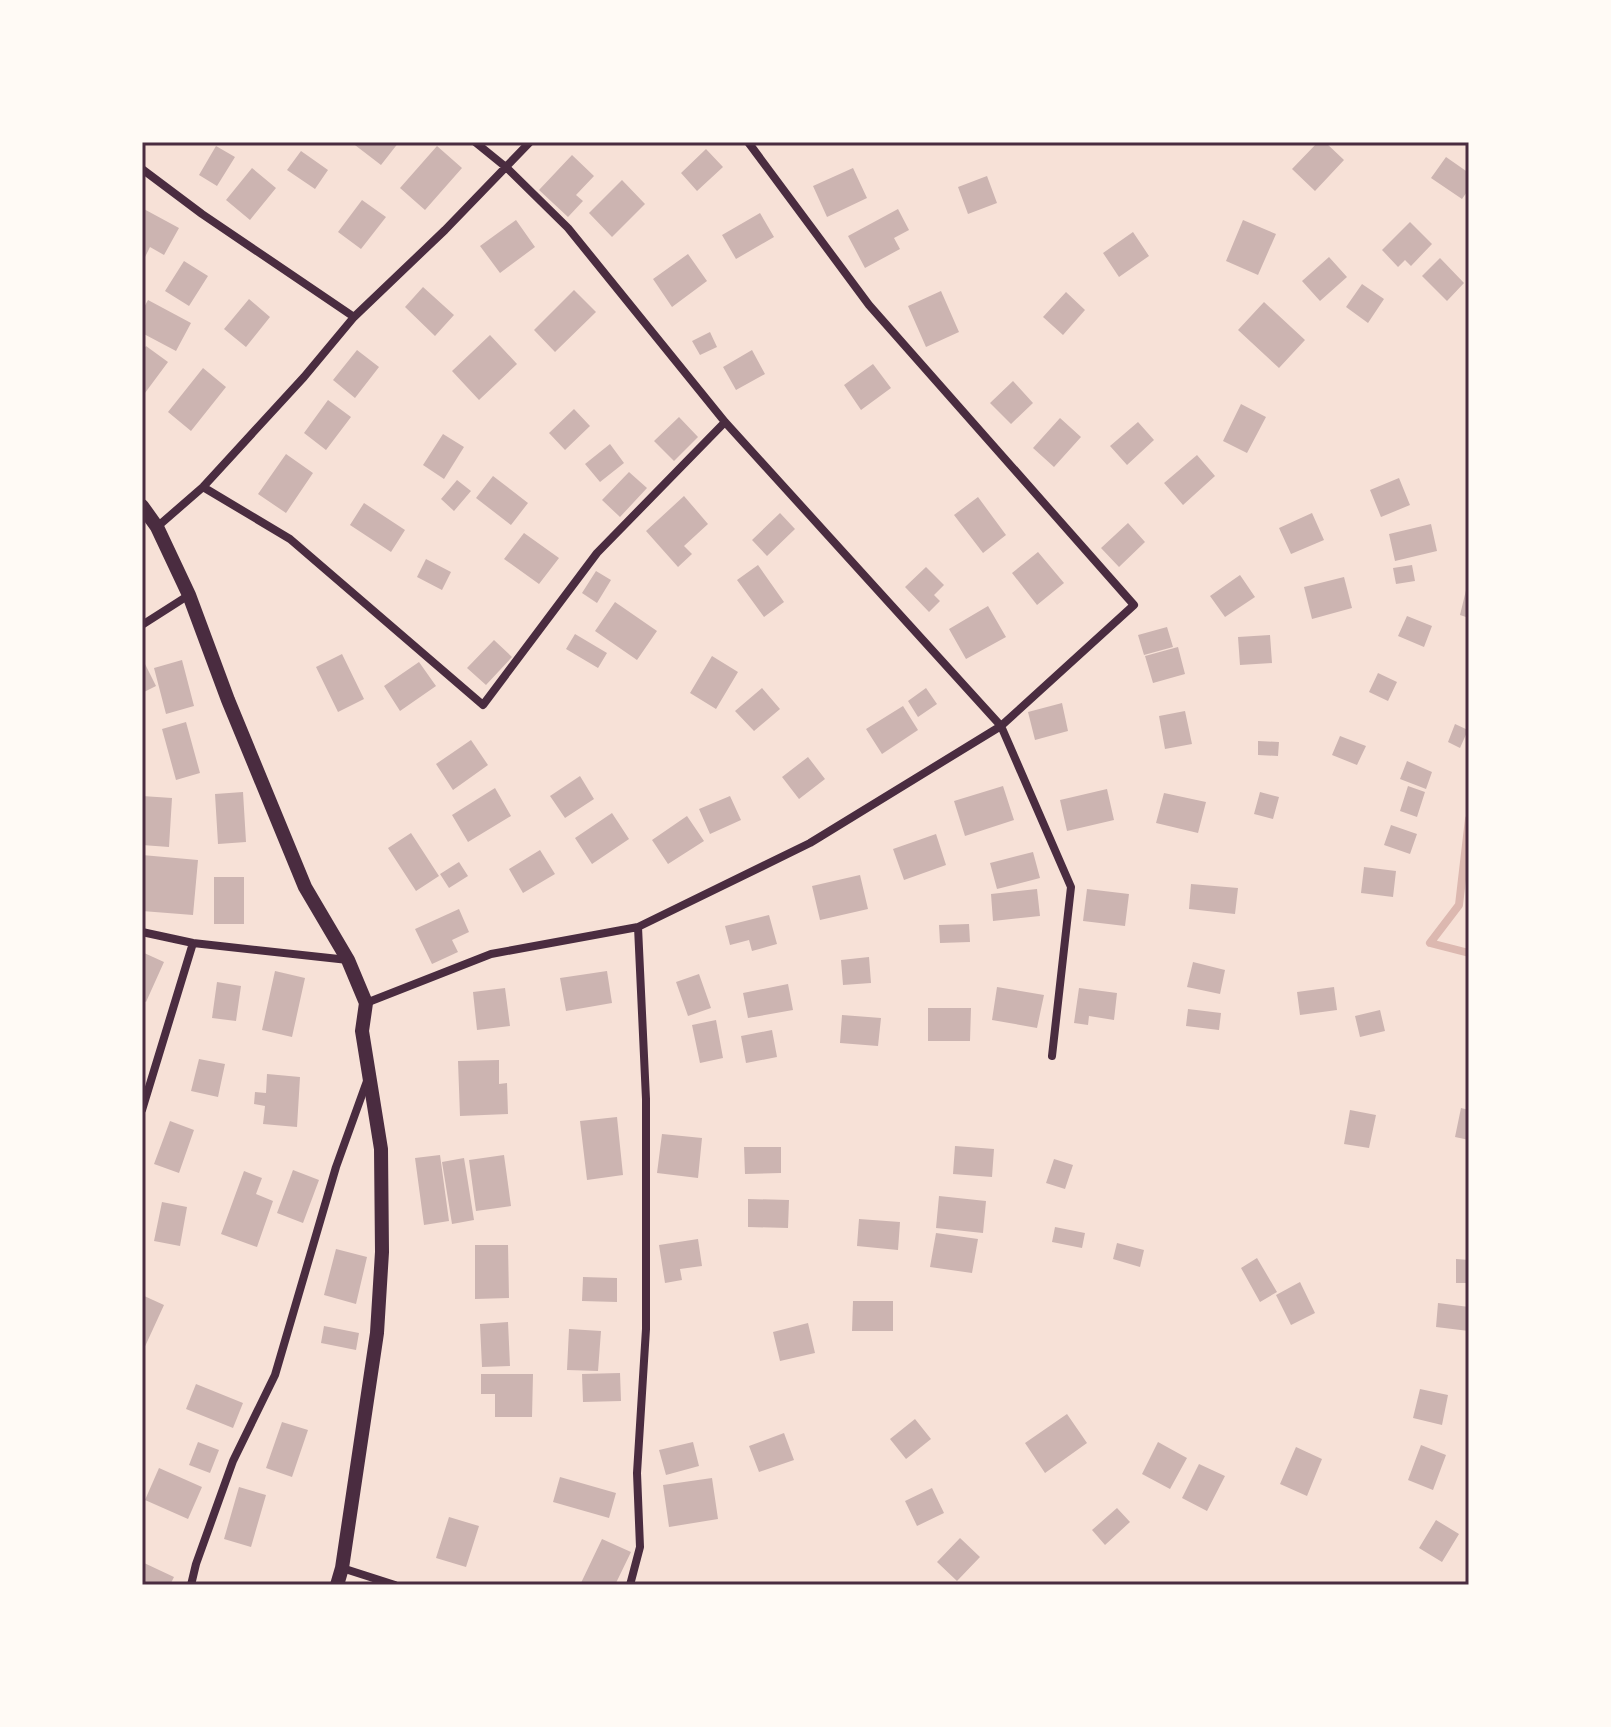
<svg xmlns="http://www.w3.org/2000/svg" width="1611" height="1727" font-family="Literata,serif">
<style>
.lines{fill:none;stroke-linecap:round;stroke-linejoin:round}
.stream{stroke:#dcb8b0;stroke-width:8}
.building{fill:#ccb4b1}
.minor{stroke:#4a2c40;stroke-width:8}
.tertiary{stroke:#4a2c40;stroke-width:14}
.neatline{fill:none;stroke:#4a2c40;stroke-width:3}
</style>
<rect width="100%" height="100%" fill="#f7e1d7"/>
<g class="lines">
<path class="stream" d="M1469,819L1459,905L1430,943L1469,953"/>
</g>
<path class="building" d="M351,142H399L381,165Z
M1318,142H1325L1344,160L1315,191L1292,169Z
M216,146L235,157L217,186L199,175Z
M437,146L462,168L425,210L400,188Z
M706,149L723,167L697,191L681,173Z
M301,151L328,170L315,189L287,170Z
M572,155L594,176L576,195L583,201L568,217L539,190Z
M1446,157L1469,173V189L1462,199L1431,178Z
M252,168L276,188L250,220L226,200Z
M853,168L867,198L827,217L813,186Z
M987,176L997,203L968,214L958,187Z
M622,180L645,204L612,237L589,213Z
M362,200L386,217L361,249L338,232Z
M142,208L179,228L164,255L150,247L142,263Z
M898,209L909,230L894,238L900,249L865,268L848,236Z
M760,213L774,237L736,259L722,235Z
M516,220L535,247L500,273L480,246Z
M1243,220L1276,234L1258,275L1226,261Z
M1410,222L1432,244L1411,266L1405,260L1398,267L1382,250Z
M1133,232L1149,256L1119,277L1103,253Z
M688,254L707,281L672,307L653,279Z
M1329,257L1347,277L1320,301L1302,281Z
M1440,258L1464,283L1447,301L1422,276Z
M184,261L208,276L189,306L165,291Z
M1362,284L1384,299L1368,323L1346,307Z
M423,287L454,315L435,336L405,307Z
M574,290L596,312L555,352L534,330Z
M941,291L959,332L926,347L908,306Z
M1066,292L1085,310L1063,335L1043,317Z
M249,299L270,317L246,347L224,329Z
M148,300L191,323L176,351L142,333V311Z
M1264,302L1305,340L1279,368L1238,330Z
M710,332L717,347L700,355L692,341Z
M490,335L517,364L479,400L452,371Z
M146,346L168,362L142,397V352Z
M357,350L379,367L355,398L333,380Z
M752,350L765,374L736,390L723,367Z
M873,364L891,388L861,410L844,385Z
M203,368L226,387L191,431L168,412Z
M1013,381L1033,403L1011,424L990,403Z
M328,400L351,417L326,450L304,433Z
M1241,404L1266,417L1247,453L1223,441Z
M574,409L590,426L565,450L549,433Z
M679,417L698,437L674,461L654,441Z
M1060,418L1081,437L1054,467L1033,448Z
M1138,422L1154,440L1127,465L1110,446Z
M443,434L464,447L444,479L423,465Z
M610,444L624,463L600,482L585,464Z
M286,454L313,473L286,513L258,494Z
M1197,455L1215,476L1183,505L1164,483Z
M629,472L647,488L620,517L602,500Z
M493,476L528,503L511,525L476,498Z
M1399,478L1410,505L1381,517L1370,490Z
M457,480L471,491L454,511L441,499Z
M684,496L708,524L684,546L692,554L678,567L646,531Z
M978,497L1006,535L983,553L954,515Z
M364,503L405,530L391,552L350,525Z
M780,513L795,529L767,556L752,540Z
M1312,513L1324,540L1291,554L1279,528Z
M1128,523L1145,542L1119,567L1101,548Z
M1431,524L1437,551L1395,561L1389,534Z
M524,533L559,558L539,584L504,559Z
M1038,552L1064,583L1037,605L1012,573Z
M426,559L451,572L442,590L417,577Z
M758,565L784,602L764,617L737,580Z
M1412,565L1415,581L1396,584L1393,568Z
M926,567L944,585L934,595L940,601L929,612L905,587Z
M596,571L611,580L597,603L582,593Z
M1240,575L1255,597L1225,617L1210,596Z
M1344,577L1352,608L1312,619L1304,587Z
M1468,582L1469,583V618L1460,615Z
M615,602L657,631L637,660L595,631Z
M988,606L1006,637L966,659L949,629Z
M1407,616L1432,626L1424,647L1398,636Z
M1167,627L1173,647L1144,655L1138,635Z
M575,634L607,653L598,668L566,649Z
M1270,635L1272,663L1240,665L1238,637Z
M494,640L512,657L486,685L467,668Z
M1178,647L1185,674L1153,683L1145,656Z
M342,654L364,699L338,712L316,667Z
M712,656L738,672L716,709L690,693Z
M142,658L156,686L142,693Z
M182,660L194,706L166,714L154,668Z
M419,662L436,686L400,711L384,686Z
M1378,673L1397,682L1388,701L1369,692Z
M762,688L780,709L754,731L735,711Z
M926,688L937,704L918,717L908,701Z
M1062,703L1068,731L1035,740L1028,712Z
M903,706L918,730L882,754L866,729Z
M1185,711L1192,744L1165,749L1159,716Z
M186,722L200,773L176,780L162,729Z
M1455,724L1468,730L1460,748L1448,742Z
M1340,736L1366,746L1357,765L1332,755Z
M471,740L488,765L453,790L436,764Z
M1258,741L1279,742L1278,756L1258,755Z
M808,757L825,779L799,799L782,777Z
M1407,761L1432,772L1426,789L1400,779Z
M580,776L594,799L565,818L550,796Z
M1003,786L1014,820L965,836L954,801Z
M1408,786L1425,792L1417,817L1400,811Z
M495,788L511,816L468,842L452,815Z
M1107,789L1114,820L1067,831L1060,800Z
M243,792L246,842L218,844L215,794Z
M1260,792L1279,797L1273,819L1254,814Z
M1164,793L1206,802L1198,833L1156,823Z
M142,796L172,798L169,847L142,845Z
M730,796L741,820L710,834L699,809Z
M612,813L629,839L592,864L575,838Z
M687,816L704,841L668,864L652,840Z
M1391,825L1417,834L1410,854L1384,845Z
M411,833L439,876L416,891L388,848Z
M936,834L946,865L904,880L893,849Z
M540,850L555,874L523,893L509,869Z
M1033,852L1040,878L997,889L990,863Z
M142,855L198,860L193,915L142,911Z
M459,862L468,876L449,888L440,874Z
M1364,867L1396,871L1393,897L1361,893Z
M860,875L868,909L820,920L812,886Z
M214,877H244V924H214Z
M1191,884L1238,888L1235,914L1189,909Z
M1037,889L1040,916L993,921L991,894Z
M1087,889L1129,894L1125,926L1083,921Z
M459,909L469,932L452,940L458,952L432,964L415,929Z
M769,915L777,944L752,951L749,940L730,945L725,926Z
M969,924L970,942L940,943L939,925Z
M142,952L164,962L146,1002L142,1000Z
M869,957L871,983L843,985L841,960Z
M1193,962L1225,970L1220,994L1187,987Z
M275,971L305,978L292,1037L262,1030Z
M607,971L612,1003L566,1011L560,978Z
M699,974L711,1008L688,1016L676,982Z
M217,982L241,986L236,1021L212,1018Z
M788,984L793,1010L748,1018L743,993Z
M997,987L1044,995L1037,1028L992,1020Z
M1334,987L1337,1010L1300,1015L1297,992Z
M505,988L510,1026L477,1030L473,992Z
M1079,988L1117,993L1114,1020L1089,1016L1088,1025L1074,1023Z
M928,1008H971L970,1041H928Z
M1188,1009L1221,1013L1219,1030L1186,1026Z
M1380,1010L1385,1031L1360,1037L1355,1016Z
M842,1015L881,1018L878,1046L840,1043Z
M716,1020L723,1058L700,1063L692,1025Z
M772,1030L777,1057L746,1063L741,1036Z
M199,1059L225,1064L218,1097L191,1091Z
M499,1060V1084L507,1083L508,1114L460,1116L458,1061Z
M267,1074L300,1077L297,1127L263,1124L265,1106L254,1104L255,1092L266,1093Z
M1461,1108L1469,1110V1140L1455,1137Z
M1350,1110L1376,1115L1369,1148L1344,1144Z
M617,1117L623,1175L587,1180L580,1121Z
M170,1121L194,1130L179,1173L154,1164Z
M662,1134L702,1138L698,1178L657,1173Z
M955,1146L994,1149L992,1177L953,1174Z
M744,1147H781V1173L745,1174Z
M440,1155L449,1221L424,1225L415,1158Z
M504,1155L511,1206L476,1211L469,1160Z
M464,1158L474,1220L452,1224L442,1162Z
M1054,1159L1073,1165L1065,1189L1046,1183Z
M293,1170L319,1180L303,1223L277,1213Z
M244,1171L262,1178L256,1194L273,1201L257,1247L221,1234Z
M939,1196L986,1201L983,1233L936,1228Z
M748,1199L789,1200L788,1228L748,1227Z
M162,1202L187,1207L180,1246L154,1241Z
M859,1219L900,1222L898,1250L857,1246Z
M1055,1227L1085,1233L1082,1248L1052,1242Z
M936,1233L978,1239L972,1273L930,1267Z
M698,1239L702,1266L680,1269L682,1280L665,1283L659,1245Z
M1117,1243L1144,1250L1140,1267L1113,1259Z
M475,1245H508L509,1298L475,1299Z
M336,1249L367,1257L356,1304L324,1295Z
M1257,1258L1277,1292L1260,1302L1241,1268Z
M1456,1259L1469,1260V1283H1456Z
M583,1277L617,1278V1302L582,1301Z
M1300,1282L1315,1313L1291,1325L1276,1295Z
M142,1295L164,1305L142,1353Z
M853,1301H893V1331H852Z
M1438,1303L1469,1307V1331L1436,1327Z
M508,1322L510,1366L482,1367L480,1324Z
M808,1323L815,1353L780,1361L773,1332Z
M324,1326L359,1333L356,1350L321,1343Z
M569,1329L601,1331L598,1371L567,1370Z
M620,1373L621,1401L583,1402L582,1374Z
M481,1374H533L532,1417H495V1394H481Z
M196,1384L243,1403L233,1428L186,1409Z
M1420,1389L1448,1395L1442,1425L1413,1418Z
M1067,1414L1087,1443L1045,1473L1025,1443Z
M915,1419L931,1439L906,1459L890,1439Z
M282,1422L308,1430L292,1477L266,1468Z
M784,1433L794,1460L759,1472L749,1446Z
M198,1442L219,1450L210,1473L189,1465Z
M693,1442L699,1466L666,1475L659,1450Z
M1158,1442L1187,1458L1170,1489L1142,1474Z
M1421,1445L1446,1455L1433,1490L1408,1480Z
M1296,1447L1322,1459L1307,1496L1280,1484Z
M1199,1464L1225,1476L1207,1511L1182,1498Z
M159,1468L202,1487L188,1519L145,1500Z
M560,1477L616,1493L609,1518L553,1502Z
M712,1478L718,1519L669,1527L663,1485Z
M239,1487L266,1495L251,1547L224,1539Z
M932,1488L944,1513L917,1526L905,1501Z
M1117,1508L1130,1522L1105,1545L1092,1530Z
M449,1517L479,1526L466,1567L436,1558Z
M1436,1520L1459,1534L1442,1562L1419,1548Z
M960,1538L980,1557L957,1581L937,1562Z
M602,1539L631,1552L615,1585H580Z
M142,1562L174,1577L170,1585H142Z"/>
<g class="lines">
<path class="minor" d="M475,142L507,168L568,228L725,422L1001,726L1071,887L1052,1056
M142,169L202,214L354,317
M203,487L290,539L483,705L597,553L725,422
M157,527L203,487L304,377L354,317L445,230L530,142
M142,625L189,595
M142,932L193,943L348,960
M366,1003L491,954L638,927L810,843L1001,726L1134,605L869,305L748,142
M142,1110L193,943
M342,1568L395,1585
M191,1585L196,1564L233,1461L275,1375L336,1167L367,1081
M630,1585L640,1547L637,1473L646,1329V1099L638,927"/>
<path class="tertiary" d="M142,506L157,527L189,595L228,700L305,887L348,960L366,1003L362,1031L381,1149L382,1252L377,1333L342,1568L337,1585"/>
</g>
<rect width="1611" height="1727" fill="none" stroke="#fffaf5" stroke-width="288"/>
<rect x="144" y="144" width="1323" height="1439" class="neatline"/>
</svg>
